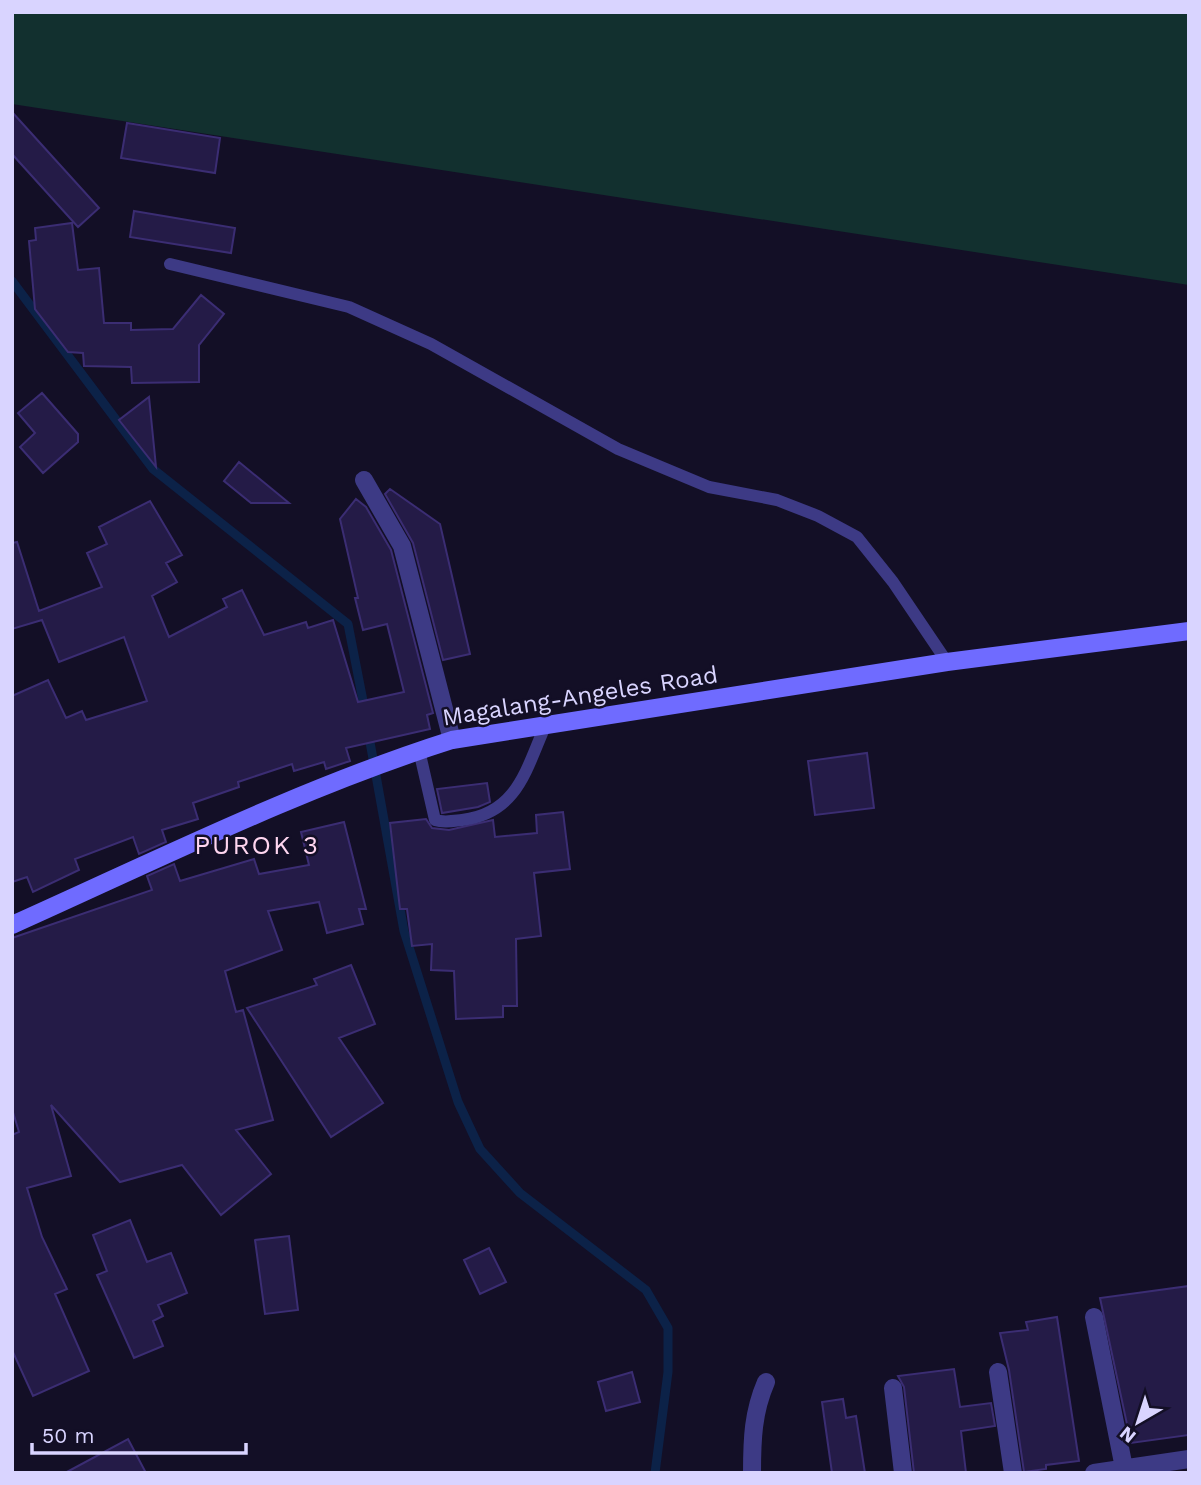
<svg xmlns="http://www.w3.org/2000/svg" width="1201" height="1485" font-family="'Work Sans',sans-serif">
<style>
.green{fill:#12302f}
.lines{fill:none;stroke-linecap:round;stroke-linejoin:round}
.stream{stroke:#0c2248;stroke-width:9}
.building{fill:#241b47;stroke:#3b2d73;stroke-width:2}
.service{stroke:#3d3a85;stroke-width:12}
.minor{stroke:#3d3a85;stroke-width:18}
.secondary{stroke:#6f6bff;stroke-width:18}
.labels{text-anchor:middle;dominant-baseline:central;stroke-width:5;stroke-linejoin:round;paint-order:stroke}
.street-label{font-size:24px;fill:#d9d4ff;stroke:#130f26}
.neighbourhood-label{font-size:26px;letter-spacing:2px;fill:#ffd6f0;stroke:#130f26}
</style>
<rect width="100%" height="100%" fill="#130f26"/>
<path class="green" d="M12,12H1189V285L12,104Z"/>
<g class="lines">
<path class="stream" d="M12,281L153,469L348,624L365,711
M368,731L404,931L458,1102L480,1149L520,1193L646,1290L668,1328V1372L655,1473"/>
</g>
<path class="building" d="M12,112L99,208L78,227L12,154Z
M127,123L220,138L215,173L121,158Z
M134,211L235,228L231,253L130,237Z
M72,223L78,270L99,268L104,323H131V330L173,329L201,295L224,314L199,345V382L132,383L131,367L84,366L83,353L68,352L35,309L29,241L36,240L35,228Z
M42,393L78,434V442L43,473L20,447L35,433L18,413Z
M149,397L156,467L119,420Z
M239,462L289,503H251L224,481Z
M390,489L440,524L470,654L443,660L413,543L385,494Z
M356,499L366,507L391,550L433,713L427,715L430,729L346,748L350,761L326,769L324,762L294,771L292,764L238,782L239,787L193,803L198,819L162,830L166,842L139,854L133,837L75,859L79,870L33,892L27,877L12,882V696L48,680L66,718L82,711L86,720L147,701L124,637L59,662L42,620L12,629V543L17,542L39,611L102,587L87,553L107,544L99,527L150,501L182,555L166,563L177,582L152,596L169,637L227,607L223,599L242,590L264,635L306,622L308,628L333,620L358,702L404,692L387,624L363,630L355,598H358L340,519Z
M867,753L874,808L815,815L808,761Z
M487,783L490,802L478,807L442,813L437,789Z
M563,812L570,869L534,873L541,936L516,939L517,1006H503V1017L456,1019L454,971L431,970L432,944L412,946L407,909H400L390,823L426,819L432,828L449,830L493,820L495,837L537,833L536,815Z
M344,822L366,909H359L363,924L327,933L319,902L268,911L282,950L225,971L236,1012L243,1010L273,1120L236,1130L271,1174L221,1215L182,1165L120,1182L51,1105L71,1176L27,1188L42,1237L67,1289L55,1294L89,1371L33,1396L12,1350V1135L19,1132L12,1109V938L152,890L147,876L174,864L180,881L254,859L259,874L309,865L301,832Z
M351,965L375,1024L339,1038L383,1103L331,1137L247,1008L317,985L314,979Z
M130,1220L147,1262L171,1253L187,1293L158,1305L163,1316L153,1321L163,1346L134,1358L97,1275L107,1271L93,1235Z
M289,1236L298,1310L265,1314L255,1240Z
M489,1248L506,1282L480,1294L464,1260Z
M1189,1286V1435L1131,1443L1100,1298Z
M1057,1317L1079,1461L1046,1465V1469L1024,1472L1009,1370L1000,1333L1028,1330L1026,1322Z
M954,1369L960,1407L991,1403L995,1426L961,1431L966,1473H914L904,1387L898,1376Z
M632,1372L640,1402L606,1411L598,1382Z
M843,1399L846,1418L856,1416L865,1473H832L822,1402Z
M128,1439L146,1473H65Z"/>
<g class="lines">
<path class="service" d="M170,264L349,307L431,344L618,449L709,487L777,500L818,516L857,537L893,582L947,662
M419,750L435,820C444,823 453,821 462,820C518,813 526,769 546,724"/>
<path class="minor" d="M364,480L402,546L452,740
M1094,1317L1125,1473
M998,1372L1013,1473
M893,1388L903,1473
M752,1473C752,1439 753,1412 766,1382
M1094,1473L1189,1459"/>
<path class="secondary" d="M12,925C157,860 301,788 452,740L947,662L1189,631"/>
</g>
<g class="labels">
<g class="street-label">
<text transform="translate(580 696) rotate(-9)">Magalang-Angeles Road</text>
</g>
<g class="neighbourhood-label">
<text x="257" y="845">PUROK 3</text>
</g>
</g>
<rect width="1201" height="1485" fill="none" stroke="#d9d4ff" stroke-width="28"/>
<g transform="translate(1138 1422) rotate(219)" stroke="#130f26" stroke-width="5" paint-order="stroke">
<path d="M0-5L12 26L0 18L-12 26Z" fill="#d9d4ff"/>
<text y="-10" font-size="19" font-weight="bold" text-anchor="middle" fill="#d9d4ff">N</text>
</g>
<path d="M32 1443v10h214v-10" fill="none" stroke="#d9d4ff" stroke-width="3.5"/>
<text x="42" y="1443" font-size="21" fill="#d9d4ff" stroke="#130f26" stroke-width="5" paint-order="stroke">50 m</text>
</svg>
